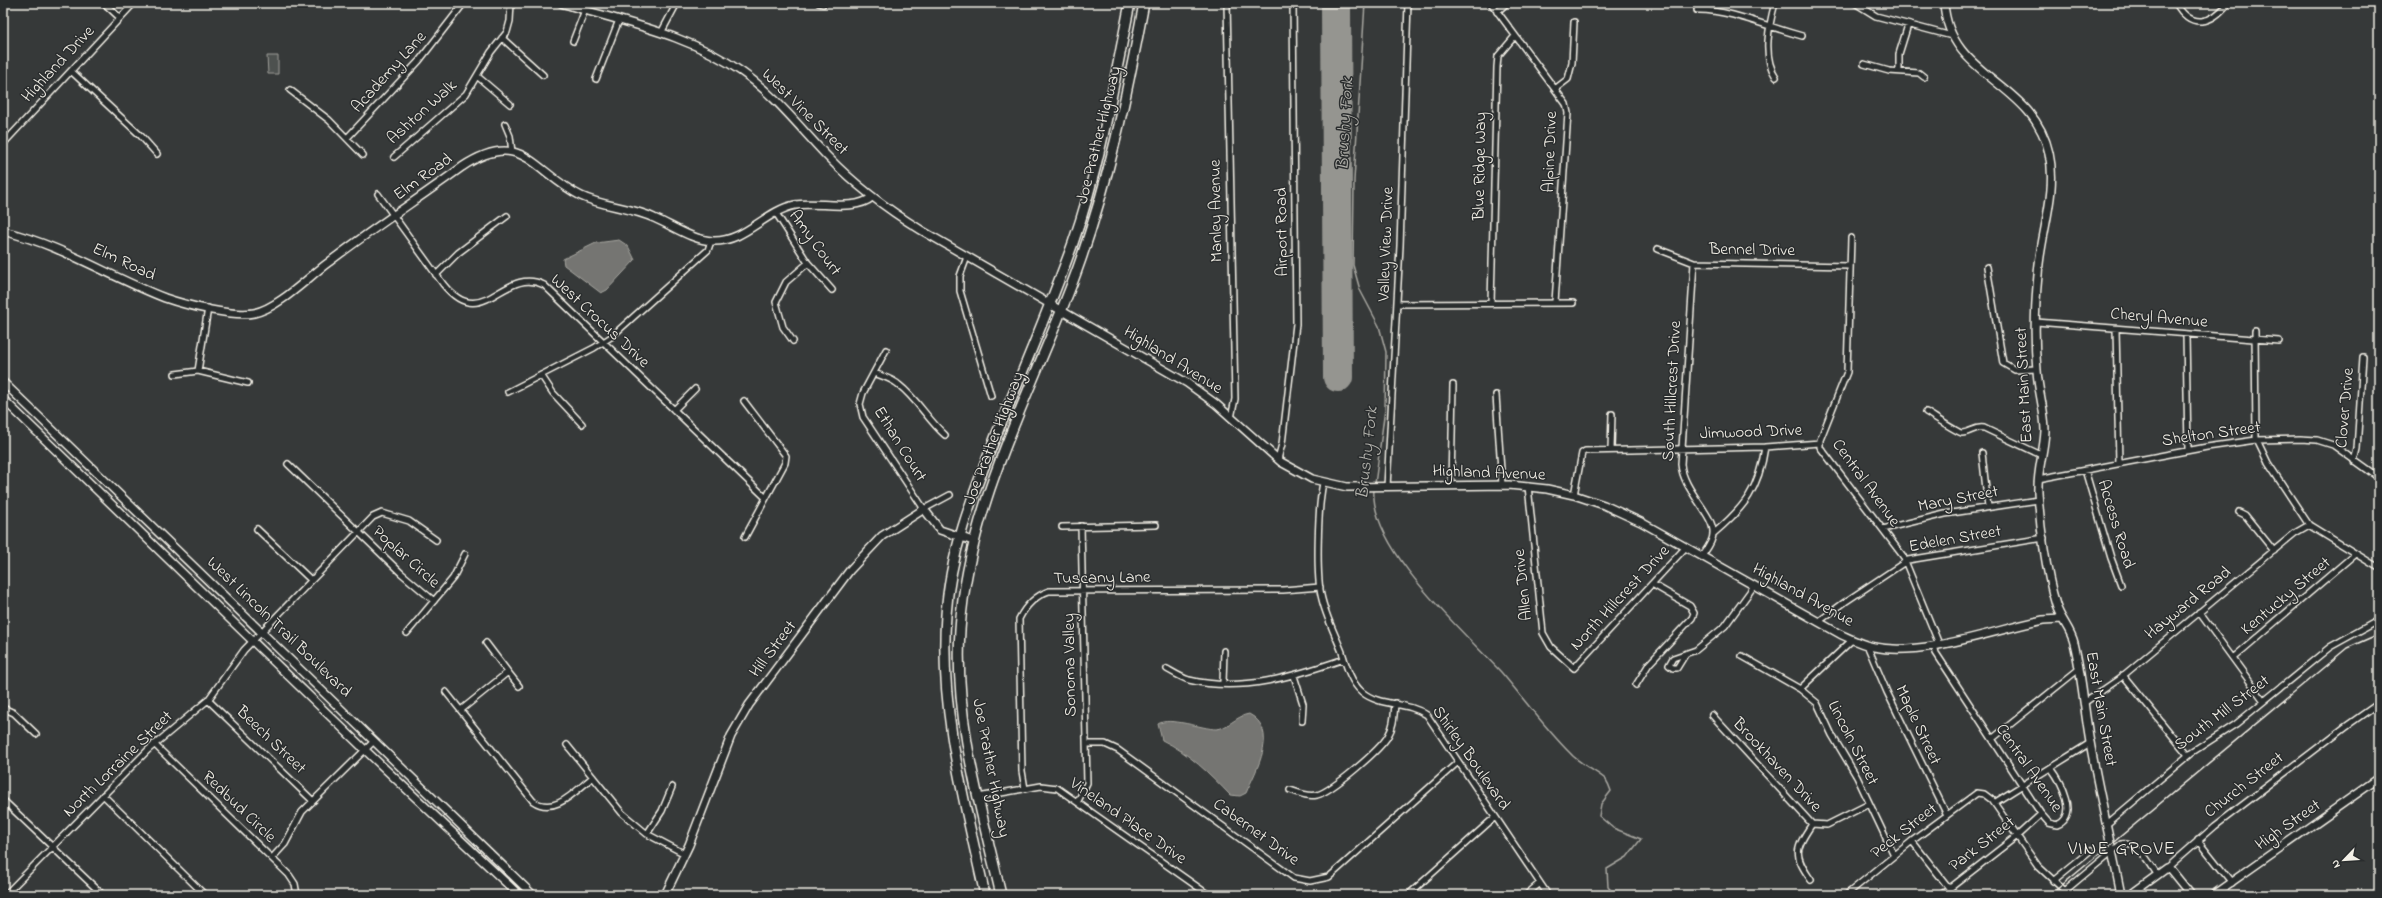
<svg xmlns="http://www.w3.org/2000/svg" width="2382" height="898" font-family="'Indie Flower',sans-serif">
<style>
.green{fill:#4e514f;stroke:#a1a19c}
.water{fill:#757572;stroke:#a8a7a1}
.lines{fill:none;stroke-linecap:round;stroke-linejoin:round}
.stream{stroke:#a8a7a1;stroke-width:1.5}
.runway{stroke:#959590;stroke-width:30}
.street-casing{stroke:#f4f1e8;stroke-width:8}
.secondary-casing{stroke:#f4f1e8;stroke-width:10}
.highway-casing{stroke:#f4f1e8;stroke-width:12}
.street{stroke:#2a2d2e;stroke-width:5}
.secondary{stroke:#2a2d2e;stroke-width:7}
.highway{stroke:#2a2d2e;stroke-width:9}
.rail{stroke:#f4f1e8;stroke-width:1.5}
.labels{text-anchor:middle;dominant-baseline:central;stroke-width:3;stroke-linejoin:round;paint-order:stroke}
.street-label{font-size:17px;fill:#f4f1e8;stroke:#2a2d2e}
.water-label{font-size:18px;font-style:italic;fill:#b4b3ad;stroke:#2a2d2e}
.quarter-label{font-size:19px;letter-spacing:1px;fill:#f4f1e8;stroke:#2a2d2e}
</style>
<rect width="100%" height="100%" fill="#363939"/>
<filter id="ink" filterUnits="userSpaceOnUse"><feTurbulence type="fractalNoise" baseFrequency=".025" numOctaves="2"/><feDisplacementMap in="SourceGraphic" scale="8" xChannelSelector="R" yChannelSelector="G"/><feConvolveMatrix kernelMatrix="1 2 1 2 8 2 1 2 1" color-interpolation-filters="sRGB"/></filter>
<g filter="url(#ink)">
<path class="green" d="M267,56H278V74H268Z"/>
<path class="water" d="M619,240L628,246L635,260L607,290L601,293L564,265L563,259L596,243Z
M1249,714C1280,730 1256,770 1246,793L1240,796L1230,795C1210,774 1189,753 1162,740L1158,724C1169,716 1203,729 1216,729C1227,729 1236,716 1249,714Z"/>
<g class="lines">
<path class="stream" d="M1365,3L1354,180L1353,265L1360,290L1379,326L1386,352L1385,409L1375,484
M1374,489C1369,548 1463,631 1501,672C1524,699 1545,728 1570,753C1578,763 1601,774 1606,780C1608,783 1610,788 1611,791L1601,804L1599,816L1613,828L1641,839L1627,857L1607,869L1608,887L1615,895"/>
<path class="runway" d="M1336,3L1338,377"/>
<g class="street-casing">
<path id="street" d="M104,3L120,18
M819,3L823,4
M1227,3L1235,399L1231,418
M1491,3L1566,104L1568,113L1555,302
M1775,3C1769,25 1762,57 1776,77
M1855,3L1876,16L1952,36
M2176,3C2191,30 2212,24 2228,3
M1697,10C1728,9 1771,28 1802,36
M1497,12L1507,3
M661,33L677,3
M502,38L543,75
M573,41L585,10
M1864,64L1889,71L1919,73L1924,77
M71,71L141,136L157,154
M1899,71V54L1908,25
M477,76L510,104
M596,79L619,20
M1555,89L1568,79L1572,63L1574,22
M290,90L329,120L363,155
M505,124L510,136L512,152
M347,138L419,61L464,3
M3,144L134,3
M394,157L466,94L491,52L507,32L510,21L511,3
M378,194L443,284C483,334 503,265 544,285L766,498
M776,213L808,263L832,290
M1851,238L1847,372L1820,440V447L1903,556L1939,644
M1658,249L1694,263L1849,266
M967,257L960,276V291L991,396
M1694,263L1681,464C1683,491 1715,515 1713,534C1713,542 1706,550 1702,556
M1987,267L2003,363L2015,370L2036,369
M436,275L458,253L507,216
M1491,303L1497,67L1498,56L1515,36
M1397,304L1573,303
M2036,322L2279,341
M2116,329L2119,463
M2255,331L2256,438L2268,463L2309,525L2379,568
M2186,334L2188,450
M793,341L783,327L776,302L786,282L808,263
M886,350L863,393L860,404L863,417L924,509L950,495
M198,371L208,308
M874,373C882,376 893,379 899,385C917,399 928,420 945,435
M175,374L198,371L248,383
M541,375L553,393L582,424
M508,392L594,348L611,337L708,250L711,241
M1496,395L1502,485
M744,401L786,456L785,463L745,537
M674,410L695,389
M1926,412C1933,416 1958,433 1962,433C1970,433 1975,426 1984,428L2041,455
M1611,450L1612,414
M1982,453L1988,507
M1278,459L1282,444L1296,324L1293,3
M2354,461L2357,449L2363,357
M288,464L401,573L434,601
M2085,470L2111,558L2121,585
M2038,479L2207,447L2256,440L2300,439L2317,440L2333,445L2379,478
M1323,483C1318,506 1316,573 1321,595C1325,615 1335,634 1342,652C1346,665 1351,683 1362,692C1380,707 1407,701 1427,715L1548,895
M1451,485L1453,385
M1528,486L1543,633L1551,647L1574,668L1686,547
M1387,487L1400,246L1408,3
M1574,495L1582,453L1585,451L1765,447L1820,443
M2239,512L2245,515L2274,551
M1062,527L1156,525
M257,529L311,580
M1883,529L1945,514L2038,500
M1713,534C1745,507 1759,489 1765,447
M2199,612L2264,701
M1818,622L1845,602L1908,560L2044,538
M407,633L453,578L465,554
M486,643L508,672
M1867,645L1887,692L1947,815
M1934,645L1936,653L2041,814L2049,823L2057,825C2080,816 2061,781 2051,768
M1685,655L1677,668H1673L1669,665L1673,658L1696,650L1725,626L1754,586
M1742,656L1800,689L1817,703L1832,735L1857,777L1894,855
M2233,658L2355,554
M1167,669C1174,673 1182,678 1189,680C1242,693 1295,676 1344,659
M2123,675L2188,755
M1294,676L1303,704L1302,721
M1223,683L1224,651
M1636,685L1649,664L1692,618L1694,613L1690,606L1652,584
M1800,689L1852,640
M446,692L533,801C555,816 575,791 593,777
M208,700L313,801
M2084,703L2119,679L2295,533L2309,525
M3,708L14,713L36,734
M461,710L508,672L519,686
M1712,715L1812,824L1827,825L1869,804
M1992,739L2079,669
M154,744L289,875L295,884L297,895
M1086,744H1105L1118,750L1294,878L1310,881L1329,877L1458,762
M567,745L622,813L647,834L685,854
M1025,789L1022,771L1019,619C1026,605 1035,596 1049,591L1283,590L1320,587
M1290,790C1299,793 1308,797 1317,795C1332,791 1380,750 1388,736C1394,726 1394,715 1395,703
M103,795L205,895
M978,797L1041,786L1057,788L1209,895
M3,800L103,895
M1078,801L1087,783L1081,526
M1994,803L2090,743
M2107,824L2191,753L2236,724L2330,647L2379,620
M647,834L662,811L672,787
M2198,840L2232,883
M1912,841L1949,888
M272,858L285,844L302,812L374,741
M2167,868L2215,826L2345,727L2379,703
M1811,880C1793,854 1795,850 1812,824
M2053,881L2091,850
M5,895L148,750L208,700L244,650L373,517L382,513L409,521L436,540
M1408,895L1495,817
M1526,895L1540,883
M1846,895L1912,841L1977,793L1984,794L1992,800L2038,866L2065,891
M1941,895L2017,836L2041,814
M2060,895L2121,844C2138,841 2149,862 2157,874"/>
</g>
<g class="secondary-casing">
<path id="secondary" d="M561,3C622,22 689,34 742,72C775,95 800,128 828,157C856,186 887,209 921,230L1187,383L1216,404L1281,462L1312,479L1347,487L1509,485L1547,489L1574,495L1604,505L1641,522L1840,634C1851,639 1862,645 1874,647C1923,657 1994,630 2043,620L2061,619
M1944,3C1949,79 2033,80 2049,153C2058,193 2040,235 2038,275C2035,306 2034,339 2037,370C2038,391 2045,411 2045,431C2044,452 2037,471 2038,492C2040,527 2046,572 2056,605C2060,619 2071,629 2074,643C2082,675 2084,709 2090,742C2099,793 2111,844 2121,895
M3,231C64,246 108,276 165,298C185,305 233,317 254,313C279,308 308,277 329,262C372,229 418,199 462,167C523,127 533,172 581,196C604,207 631,207 654,218C673,226 692,240 713,241C745,242 765,211 795,205C817,201 855,212 872,197
M3,382L533,895
M3,399L364,749L519,895
M665,895L689,845L731,736L749,705L850,570L882,536L924,509L940,530L973,541
M2130,895L2167,868L2170,869L2191,895
M2213,895L2379,778"/>
</g>
<g class="highway-casing">
<path id="highway" d="M985,895C965,803 939,711 946,615C950,551 974,492 997,433C1023,370 1050,307 1073,243C1100,166 1114,83 1130,3
M1001,895C981,808 954,720 960,630C968,503 1033,390 1076,273C1108,185 1127,95 1144,3"/>
</g>
<use href="#street" class="street"/>
<use href="#secondary" class="secondary"/>
<use href="#highway" class="highway"/>
<path class="rail" d="M2050,895L2347,648L2379,634"/>
</g>
</g>
<g class="labels">
<g class="street-label">
<text transform="translate(58 64) rotate(-47)">Highland Drive</text>
<text transform="translate(389 72) rotate(-48)">Academy Lane</text>
<text transform="translate(422 112) rotate(-42)">Ashton Walk</text>
<text transform="translate(805 112) rotate(45)">West Vine Street</text>
<text transform="translate(1099 135) rotate(-76)">Joe Prather Highway</text>
<text transform="translate(1550 152) rotate(-88)">Alpine Drive</text>
<text transform="translate(1480 166) rotate(-89)">Blue Ridge Way</text>
<text transform="translate(423 177) rotate(-36)">Elm Road</text>
<text transform="translate(1216 211) rotate(-91)">Manley Avenue</text>
<text transform="translate(1282 232) rotate(-91)">Airport Road</text>
<text transform="translate(815 243) rotate(54)">Amy Court</text>
<text transform="translate(1386 244) rotate(-88)">Valley View Drive</text>
<text transform="translate(1752 250) rotate(1)">Bennel Drive</text>
<text transform="translate(124 262) rotate(25)">Elm Road</text>
<text transform="translate(2159 318) rotate(5)">Cheryl Avenue</text>
<text transform="translate(600 321) rotate(43)">West Crocus Drive</text>
<text transform="translate(1173 360) rotate(32)">Highland Avenue</text>
<text transform="translate(2024 385) rotate(-93)">East Main Street</text>
<text transform="translate(1672 391) rotate(-87)">South Hillcrest Drive</text>
<text transform="translate(2345 408) rotate(-85)">Clover Drive</text>
<text transform="translate(1751 432) rotate(-2)">Jimwood Drive</text>
<text transform="translate(2211 434) rotate(-8)">Shelton Street</text>
<text transform="translate(994 438) rotate(-69)">Joe Prather Highway</text>
<text transform="translate(900 444) rotate(58)">Ethan Court</text>
<text transform="translate(1489 473) rotate(2)">Highland Avenue</text>
<text transform="translate(1866 483) rotate(54)">Central Avenue</text>
<text transform="translate(1958 499) rotate(-11)">Mary Street</text>
<text transform="translate(2116 524) rotate(73)">Access Road</text>
<text transform="translate(1955 539) rotate(-10)">Edelen Street</text>
<text transform="translate(406 557) rotate(42)">Poplar Circle</text>
<text transform="translate(1102 578) rotate(-1)">Tuscany Lane</text>
<text transform="translate(1523 585) rotate(-96)">Allen Drive</text>
<text transform="translate(1803 595) rotate(29)">Highland Avenue</text>
<text transform="translate(2286 596) rotate(-40)">Kentucky Street</text>
<text transform="translate(1620 598) rotate(-47)">North Hillcrest Drive</text>
<text transform="translate(2188 603) rotate(-39)">Hayward Road</text>
<text transform="translate(279 627) rotate(44)">West Lincoln Trail Boulevard</text>
<text transform="translate(773 649) rotate(-53)">Hill Street</text>
<text transform="translate(1070 665) rotate(-91)">Sonoma Valley</text>
<text transform="translate(2101 709) rotate(80)">East Main Street</text>
<text transform="translate(2222 713) rotate(-37)">South Mill Street</text>
<text transform="translate(1918 725) rotate(65)">Maple Street</text>
<text transform="translate(271 740) rotate(44)">Beech Street</text>
<text transform="translate(1853 743) rotate(63)">Lincoln Street</text>
<text transform="translate(1471 758) rotate(55)">Shirley Boulevard</text>
<text transform="translate(118 764) rotate(-44)">North Lorraine Street</text>
<text transform="translate(1777 765) rotate(47)">Brookhaven Drive</text>
<text transform="translate(991 768) rotate(79)">Joe Prather Highway</text>
<text transform="translate(2029 768) rotate(55)">Central Avenue</text>
<text transform="translate(2244 785) rotate(-38)">Church Street</text>
<text transform="translate(239 807) rotate(44)">Redbud Circle</text>
<text transform="translate(1128 821) rotate(35)">Vineland Place Drive</text>
<text transform="translate(2288 825) rotate(-35)">High Street</text>
<text transform="translate(1904 831) rotate(-38)">Peck Street</text>
<text transform="translate(1256 832) rotate(36)">Cabernet Drive</text>
<text transform="translate(1982 844) rotate(-38)">Park Street</text>
</g>
<g class="water-label">
<text transform="translate(1346 124) rotate(-87)">Brushy Fork</text>
<text transform="translate(1368 453) rotate(-84)">Brushy Fork</text>
</g>
<g class="quarter-label">
<text x="2122" y="849">VINE GROVE</text>
</g>
</g>
<rect width="2382" height="898" fill="none" stroke="#2a2d2e" stroke-width="16"/>
<rect x="8" y="8" width="2366" height="882" fill="none" stroke="#f4f1e8" stroke-width="1.5" filter="url(#ink)"/>
<g transform="translate(2344 860) rotate(245)" stroke="#2a2d2e" stroke-width="3" paint-order="stroke">
<path d="M0-3L7 15L0 10L-7 15Z" fill="#f4f1e8"/>
<text y="-6" font-size="11" font-weight="bold" text-anchor="middle" fill="#f4f1e8">N</text>
</g>
</svg>
